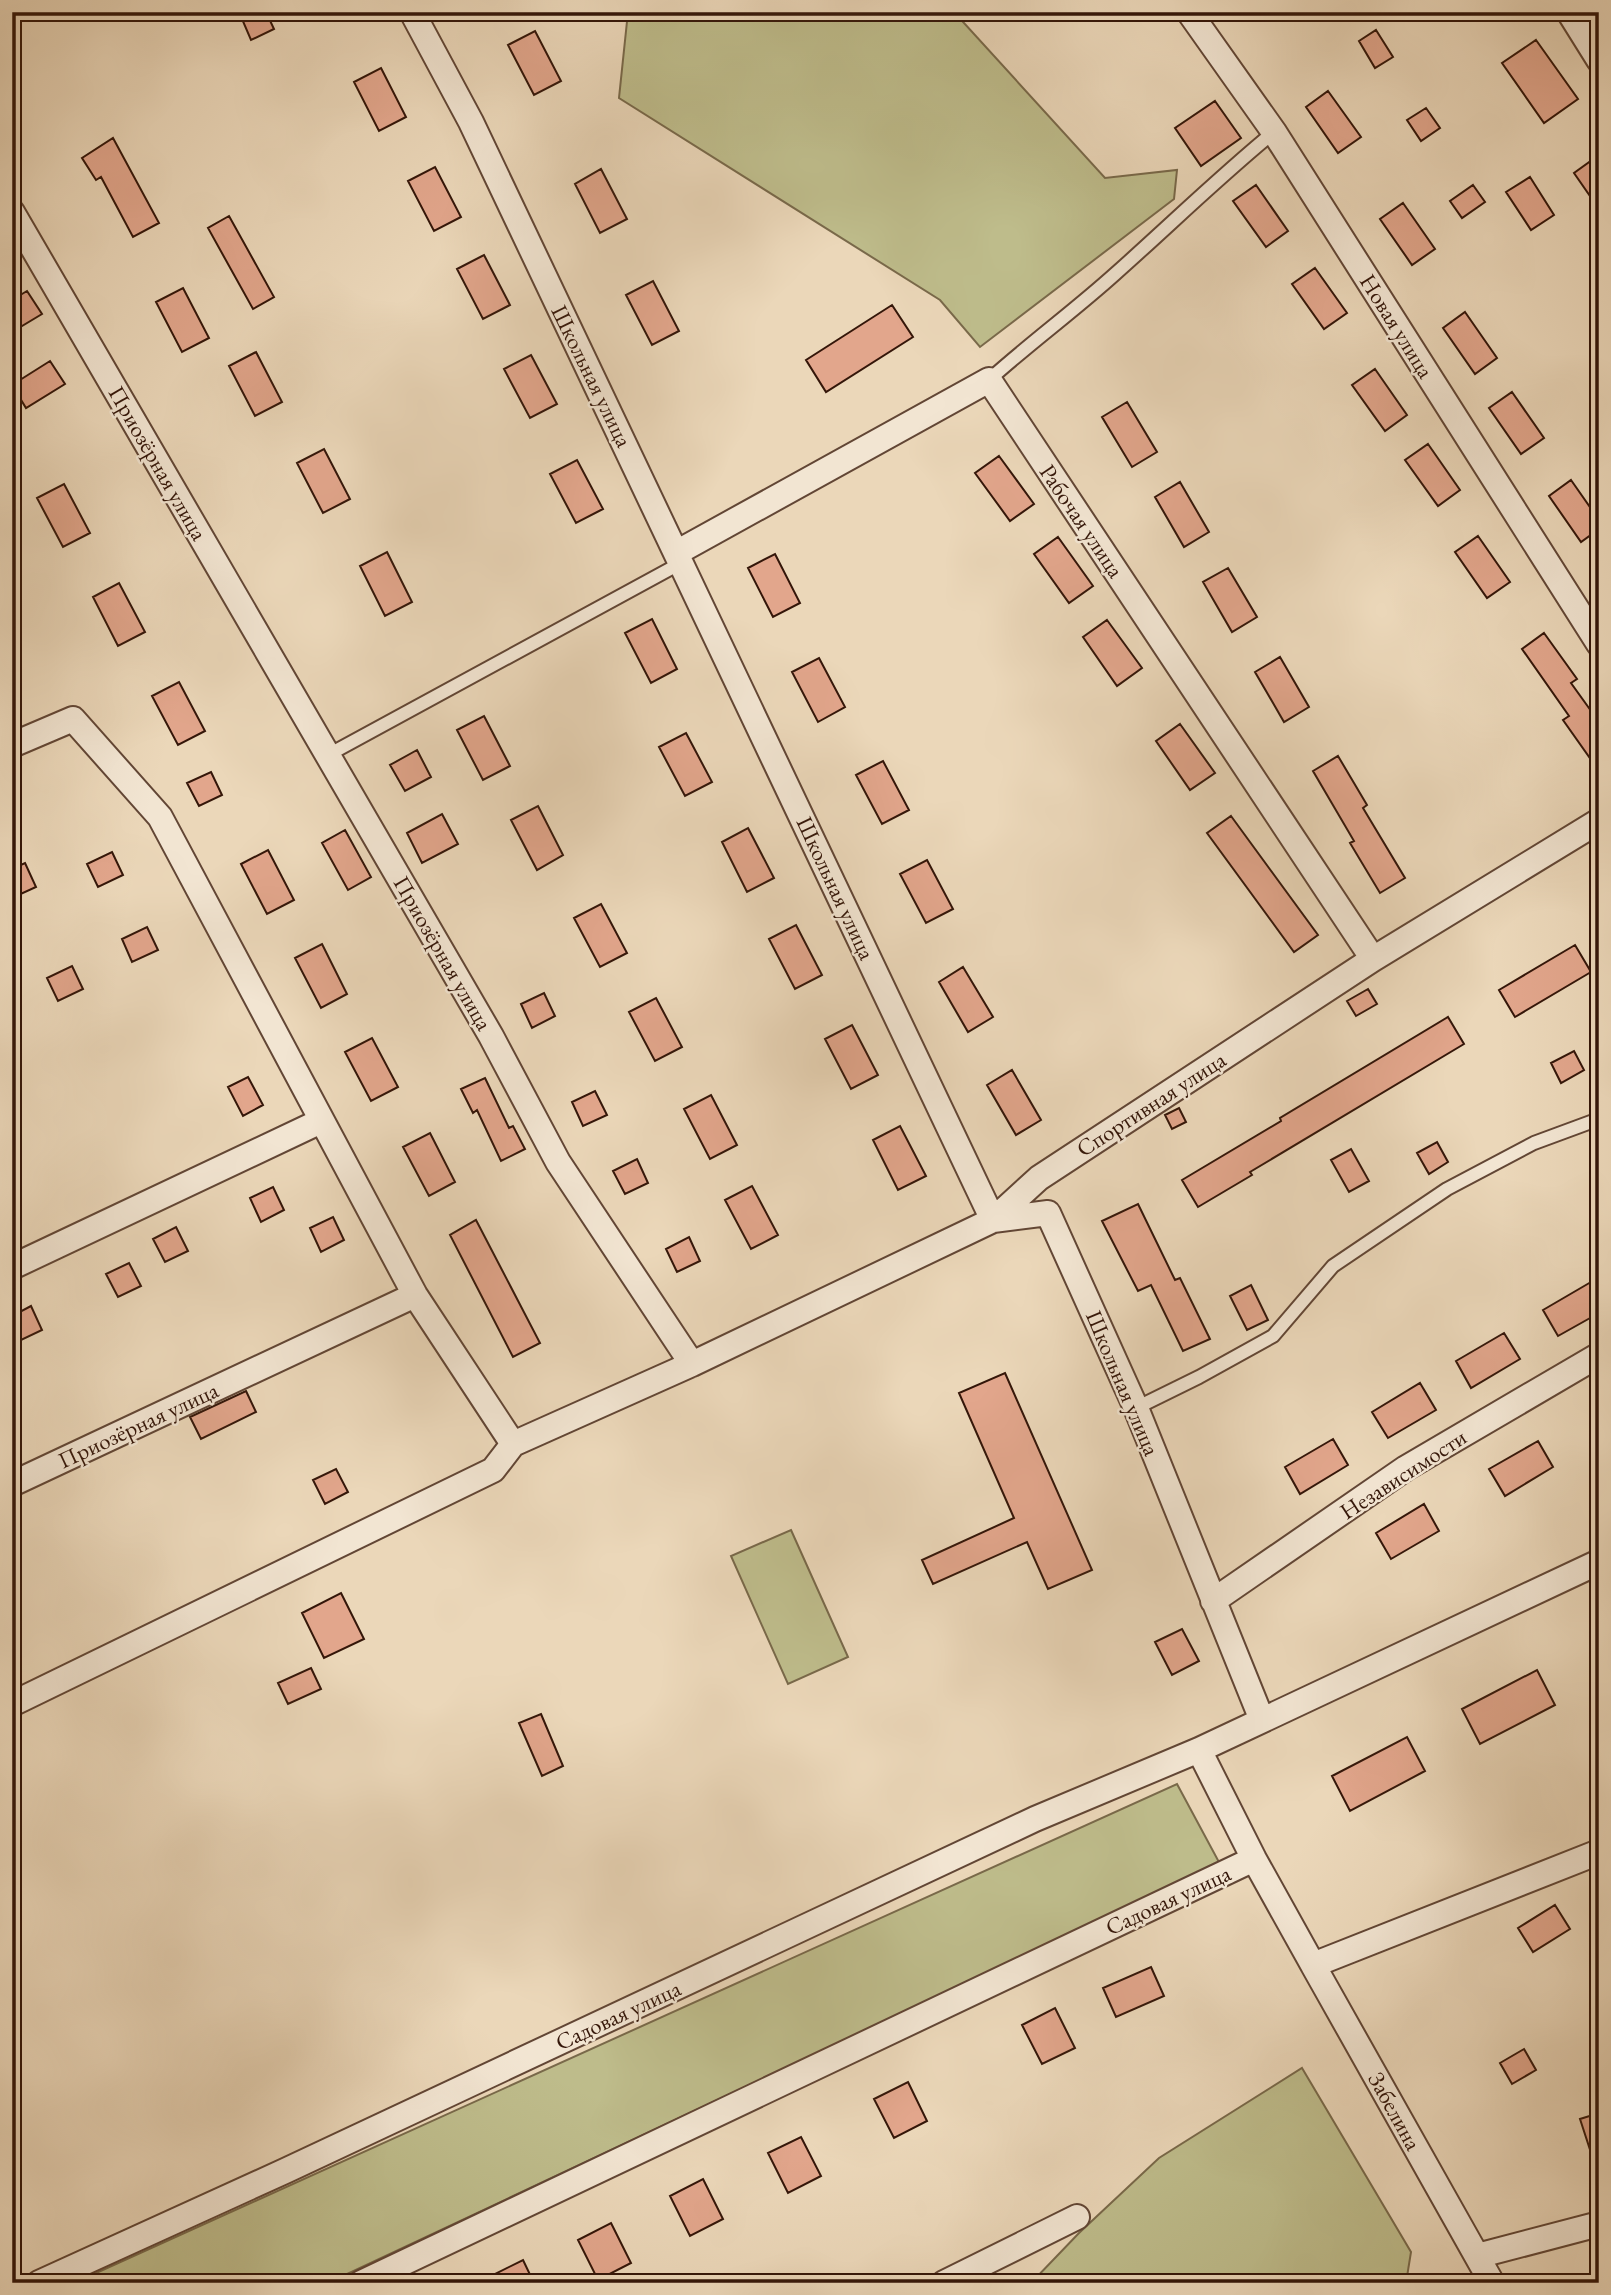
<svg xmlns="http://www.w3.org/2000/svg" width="1611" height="2295" font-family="'EB Garamond',serif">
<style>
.green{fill:#bebc8b;stroke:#79694a;stroke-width:2}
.building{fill:#e2a68c;stroke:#341609;stroke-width:2}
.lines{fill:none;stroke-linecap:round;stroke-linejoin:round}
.lane-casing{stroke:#624635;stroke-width:16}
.street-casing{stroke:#624635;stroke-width:28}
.lane{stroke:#f2e5d2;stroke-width:12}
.street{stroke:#f2e5d2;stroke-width:24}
.labels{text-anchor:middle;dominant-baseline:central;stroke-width:5;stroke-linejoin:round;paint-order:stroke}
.street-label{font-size:23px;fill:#341609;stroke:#f2e5d2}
</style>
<rect width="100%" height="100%" fill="#ebd7b9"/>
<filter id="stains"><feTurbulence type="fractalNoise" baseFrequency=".00286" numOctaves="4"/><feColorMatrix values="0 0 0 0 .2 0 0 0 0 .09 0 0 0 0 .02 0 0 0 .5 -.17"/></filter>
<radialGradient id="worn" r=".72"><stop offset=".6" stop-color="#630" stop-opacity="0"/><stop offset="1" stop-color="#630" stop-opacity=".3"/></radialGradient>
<path class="green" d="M628,12H954L1105,178L1177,170L1174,199L980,347L940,300L619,98Z
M791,1530L848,1657L788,1684L731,1556Z
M1177,1784L1220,1864L328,2283H74Z
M1302,2068L1411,2252L1406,2283H1031L1079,2233L1159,2158Z"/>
<path class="building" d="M239,12H266L274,29L251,40Z
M1376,30L1393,57L1375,68L1359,41Z
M535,31L561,81L534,95L508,45Z
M1536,40L1578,99L1544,123L1502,63Z
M381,68L406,117L379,131L354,82Z
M1328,91L1361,137L1338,153L1306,107Z
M1215,101L1241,138L1201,166L1175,128Z
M1426,108L1440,128L1421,141L1407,120Z
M113,138L159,223L133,237L101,177L96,180L82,158Z
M1599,155V209L1574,173Z
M435,167L461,217L434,231L408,181Z
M601,169L627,219L600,233L575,184Z
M1530,177L1554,215L1531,230L1506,192Z
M1256,185L1288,231L1266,247L1233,201Z
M1473,185L1485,202L1462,218L1450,201Z
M1403,203L1435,249L1412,265L1380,219Z
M229,216L274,297L253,309L208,228Z
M484,255L510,305L483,319L457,269Z
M1315,268L1347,313L1324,329L1292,284Z
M653,281L679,331L652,345L626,295Z
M183,288L209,338L182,352L156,302Z
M27,291L42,314L12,332V300Z
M892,305L913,337L826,392L806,360Z
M1465,312L1497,358L1475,374L1443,328Z
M256,352L282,402L255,416L229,366Z
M531,355L557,404L530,418L504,369Z
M50,361L65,384L26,408L12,385Z
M1375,369L1407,415L1385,431L1352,385Z
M1512,392L1544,438L1521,454L1489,408Z
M1127,402L1157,452L1132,467L1102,417Z
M1428,444L1460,490L1438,506L1405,460Z
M324,449L350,499L323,513L297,463Z
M999,456L1034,504L1010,521L975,473Z
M577,460L603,509L576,523L550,474Z
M1571,480L1599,520V529L1581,542L1549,496Z
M1180,482L1209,532L1184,547L1155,497Z
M64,484L90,533L63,547L37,498Z
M1478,536L1510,582L1487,598L1455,552Z
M1058,537L1093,586L1069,603L1034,554Z
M387,552L412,602L385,616L360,566Z
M775,554L800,603L773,617L748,568Z
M1228,568L1257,617L1232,632L1203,582Z
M119,583L145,632L118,646L93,597Z
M652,619L677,669L651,683L625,633Z
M1107,620L1142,668L1117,686L1083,637Z
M1544,633L1577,679L1571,683L1599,722V771L1563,720L1569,716L1522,649Z
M1280,657L1309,707L1284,722L1255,672Z
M819,658L845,707L818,722L792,672Z
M179,682L205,731L178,745L152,696Z
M484,716L510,766L483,780L457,730Z
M1180,724L1215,773L1190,790L1156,741Z
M686,733L712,782L685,796L659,747Z
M417,750L431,777L405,791L390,765Z
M1338,756L1367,805L1363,808L1405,878L1380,893L1350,843L1354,841L1313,771Z
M883,761L909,810L882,824L856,775Z
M211,772L222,795L199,806L187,783Z
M538,806L563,855L537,870L511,820Z
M442,814L458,844L422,863L407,833Z
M1231,816L1318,935L1294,952L1207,833Z
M748,828L774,878L747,892L722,842Z
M345,830L371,877L348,890L322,843Z
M268,850L294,900L267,914L241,864Z
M112,852L123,875L98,887L87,864Z
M927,860L953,909L926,923L900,874Z
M25,863L36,887L12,898V869Z
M601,904L627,953L600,967L574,918Z
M796,925L822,975L795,989L769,939Z
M147,927L158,950L132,962L122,939Z
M322,944L347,994L321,1008L295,958Z
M1575,945L1591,972L1515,1017L1499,990Z
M72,966L83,989L58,1001L47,978Z
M963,967L993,1017L968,1032L939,982Z
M1368,989L1377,1004L1356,1016L1347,1001Z
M544,993L555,1016L532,1028L521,1004Z
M656,998L682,1047L655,1061L629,1012Z
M1448,1017L1464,1044L1250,1172L1252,1175L1198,1207L1182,1180L1281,1121L1280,1118Z
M852,1025L878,1075L851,1089L825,1039Z
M372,1038L398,1087L371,1101L345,1052Z
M1574,1051L1584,1070L1561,1083L1551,1063Z
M1012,1070L1041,1120L1016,1135L987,1085Z
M248,1077L263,1105L243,1116L228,1087Z
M485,1078L509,1128L513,1126L525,1149L501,1161L477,1110L473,1113L461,1089Z
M595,1091L607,1115L583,1126L572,1102Z
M711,1095L737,1145L710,1159L684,1109Z
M1179,1108L1186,1122L1172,1129L1165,1115Z
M900,1126L926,1176L898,1190L873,1140Z
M430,1133L455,1182L429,1196L403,1147Z
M1437,1142L1448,1162L1429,1174L1417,1153Z
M1351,1149L1369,1181L1349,1192L1331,1160Z
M637,1159L648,1183L625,1194L613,1171Z
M752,1186L778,1235L751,1249L725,1200Z
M273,1187L284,1210L261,1222L250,1198Z
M1138,1204L1175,1280L1180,1278L1210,1339L1183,1351L1151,1285L1138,1291L1102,1221Z
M333,1217L344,1240L321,1252L310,1228Z
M476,1220L540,1343L513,1357L450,1235Z
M176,1227L188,1251L165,1262L153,1239Z
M689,1237L700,1261L677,1272L666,1249Z
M129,1263L141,1286L118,1297L106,1274Z
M1591,1282L1599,1295V1313L1558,1336L1543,1310Z
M1251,1285L1268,1320L1247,1330L1230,1296Z
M31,1306L42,1330L19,1341L12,1327V1316Z
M1504,1333L1520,1359L1471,1388L1456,1361Z
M1005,1373L1092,1570L1048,1589L1027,1542L933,1584L922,1560L1014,1518L959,1393Z
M1420,1383L1436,1410L1388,1438L1372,1412Z
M246,1391L256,1412L201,1439L190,1417Z
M1333,1439L1348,1465L1300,1494L1285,1467Z
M1538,1441L1553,1467L1505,1496L1489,1469Z
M336,1469L348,1492L325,1504L313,1480Z
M1424,1504L1439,1531L1391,1559L1376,1533Z
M341,1593L364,1639L324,1658L302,1613Z
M1182,1629L1199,1661L1172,1675L1155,1642Z
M311,1668L321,1689L288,1704L278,1683Z
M1537,1670L1555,1705L1480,1744L1462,1709Z
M541,1714L563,1766L542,1776L519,1723Z
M1407,1737L1425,1771L1350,1811L1332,1776Z
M1555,1905L1570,1929L1533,1952L1518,1928Z
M1151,1967L1164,1996L1116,2017L1103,1988Z
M1055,2008L1075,2048L1042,2064L1022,2025Z
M1524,2049L1536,2070L1512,2084L1500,2063Z
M908,2082L927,2121L894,2138L874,2099Z
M1599,2113V2164L1595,2165L1580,2119Z
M801,2137L821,2176L788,2193L768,2153Z
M703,2179L723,2219L690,2236L670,2196Z
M611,2223L631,2263L598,2280L578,2240Z
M523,2260L534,2283H477Z"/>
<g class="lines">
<g class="lane-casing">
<path id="lane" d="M989,380C1030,343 1074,311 1115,274C1168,227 1219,177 1274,132
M328,755L681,563
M1136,1408L1199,1377L1273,1336L1333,1266L1447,1189L1534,1143L1599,1119"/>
</g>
<g class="street-casing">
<path id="street" d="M412,12L471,122L993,1220L1048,1213L1136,1408L1262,1720
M1189,12L1274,132L1599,644
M1569,12L1599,60
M12,212L491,1036L558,1162L692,1364
M676,553L989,380L1373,959
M12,745L73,719L160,817L415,1295L513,1444L692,1364L993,1220L1039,1178L1373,959L1599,821
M12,1267L321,1121
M12,1484L415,1295
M1213,1601L1406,1468L1599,1355
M12,1704L493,1470L513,1444
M1199,1750L1254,1859L1313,1965L1599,1852
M1313,1965L1492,2283
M1477,2256L1599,2224
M39,2283L285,2171L1035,1819L1199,1750L1599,1562
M361,2283L1254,1859
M944,2283L1077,2217"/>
</g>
<use href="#lane" class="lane"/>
<use href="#street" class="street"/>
</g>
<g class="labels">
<g class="street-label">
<text transform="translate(1397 326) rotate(58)">Новая улица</text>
<text transform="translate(592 376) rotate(64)">Школьная улица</text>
<text transform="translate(158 463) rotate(60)">Приозёрная улица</text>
<text transform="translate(1082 521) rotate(56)">Рабочая улица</text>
<text transform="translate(836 888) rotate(65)">Школьная улица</text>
<text transform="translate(443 953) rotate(60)">Приозёрная улица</text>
<text transform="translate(1151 1104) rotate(-33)">Спортивная улица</text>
<text transform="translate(1123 1383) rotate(67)">Школьная улица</text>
<text transform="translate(138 1425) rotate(-25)">Приозёрная улица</text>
<text transform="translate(1403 1474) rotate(-33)">Независимости</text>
<text transform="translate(1168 1900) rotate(-25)">Садовая улица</text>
<text transform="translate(618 2015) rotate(-25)">Садовая улица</text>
<text transform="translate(1395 2111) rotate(61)">Забелина</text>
</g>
</g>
<rect width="1611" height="2295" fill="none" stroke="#ebd7b9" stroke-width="42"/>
<rect x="14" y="14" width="1583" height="2267" fill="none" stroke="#341609" stroke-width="3.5"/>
<rect x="21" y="21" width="1569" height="2253" fill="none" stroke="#341609" stroke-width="2"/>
<rect width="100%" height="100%" filter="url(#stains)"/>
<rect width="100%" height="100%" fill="url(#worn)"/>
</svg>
